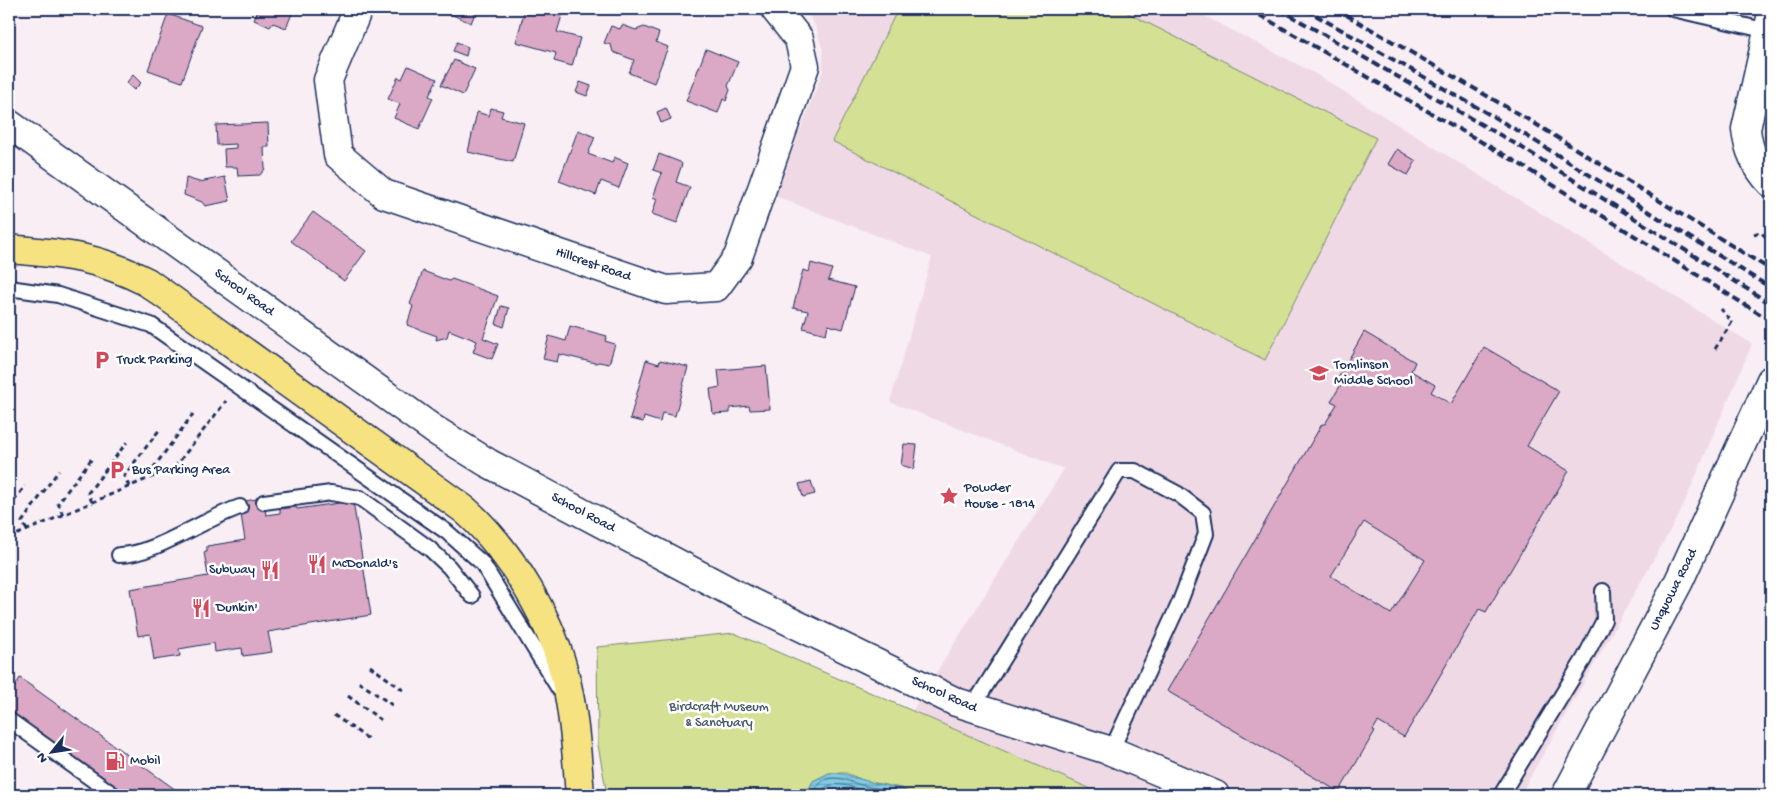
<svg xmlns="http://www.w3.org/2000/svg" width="1780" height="804" font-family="'Gochi Hand',sans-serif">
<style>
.built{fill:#efd9e5}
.green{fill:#d4e093;stroke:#788878}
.water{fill:url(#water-rules);stroke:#588dad}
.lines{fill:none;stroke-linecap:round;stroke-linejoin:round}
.shore{stroke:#446d92;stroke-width:1}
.building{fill:#dba8c5;stroke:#1b2f5e;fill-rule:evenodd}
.lane-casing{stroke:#1b2f5e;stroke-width:18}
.street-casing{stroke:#1b2f5e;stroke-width:31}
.secondary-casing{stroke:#1b2f5e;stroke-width:31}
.highway-casing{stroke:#1b2f5e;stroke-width:31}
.path{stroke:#1b2f5e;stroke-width:3;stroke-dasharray:5 4;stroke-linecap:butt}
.lane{stroke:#fff;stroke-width:14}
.street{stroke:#fff;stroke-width:28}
.secondary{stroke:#fff;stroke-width:28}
.highway{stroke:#f7e281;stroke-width:28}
.rail{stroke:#1b2f5e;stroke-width:4;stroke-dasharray:8 4;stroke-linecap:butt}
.labels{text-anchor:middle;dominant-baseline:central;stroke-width:5;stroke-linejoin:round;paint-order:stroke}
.street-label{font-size:14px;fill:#1b2f5e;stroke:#fff}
.poi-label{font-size:14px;fill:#1b2f5e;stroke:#fff;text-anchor:start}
.park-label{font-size:14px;fill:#495b6b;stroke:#fff}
</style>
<defs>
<pattern id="water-rules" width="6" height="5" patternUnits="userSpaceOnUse" patternTransform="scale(1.25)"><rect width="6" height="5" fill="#81cbe1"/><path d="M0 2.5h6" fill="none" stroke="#69a5ba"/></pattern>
</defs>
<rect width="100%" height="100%" fill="#f8eef3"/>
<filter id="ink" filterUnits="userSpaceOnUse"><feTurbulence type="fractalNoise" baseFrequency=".02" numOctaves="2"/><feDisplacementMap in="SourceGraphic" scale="10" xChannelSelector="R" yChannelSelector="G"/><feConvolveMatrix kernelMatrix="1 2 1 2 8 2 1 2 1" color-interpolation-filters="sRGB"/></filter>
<g filter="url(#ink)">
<path class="built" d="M804,9H1191L1314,73L1752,344L1680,513L1520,795H1105L912,711L1064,469L890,402L932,257L775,196L823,71V51L816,27Z"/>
<path class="green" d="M898,9H1120L1376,138L1265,360L832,141Z
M734,633L1105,795H912L901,788L865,781L846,773H829L813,781L806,795H607L598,745L597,647Z"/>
<path class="water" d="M829,773C848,773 850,777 867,781C883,786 898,786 912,795H806L813,781Z"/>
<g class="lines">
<path class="shore" d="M812,795C826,765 847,783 869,787C879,789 894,789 903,795
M819,795C829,773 862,792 879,795"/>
</g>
<path class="building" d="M259,9H294L286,28L273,23L270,27L254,20Z
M439,9H477L471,23Z
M525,9H564L557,32L580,38L572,66L554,61L556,53L516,42Z
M168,14L202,26L182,82L148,70Z
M622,25L636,30L644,27L659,33L656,42L668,47L654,83L629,73L634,60L613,52L611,45L604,43L611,26L620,29Z
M457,42L468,47L466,56L453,51Z
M706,49L738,62L728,86L730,90L726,101L723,99L718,113L686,101Z
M454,60L475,69L463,95L441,85Z
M408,66L437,79L429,96L433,98L419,129L394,118L400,104L388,99L398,77L402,79Z
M133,75L141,83L134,90L126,83Z
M580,82L591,86L587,96L576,92Z
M491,108L503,111L501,117L524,123L513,162L468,152L477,112L489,116Z
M666,108L671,119L661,123L657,112Z
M268,123L269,147H264L265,169L260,175L238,176L237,167H225L224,149L236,148V144L217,145L216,125Z
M578,130L595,137L588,154L612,163L614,157L628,163L619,188L601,181L596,195L559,181Z
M1397,149L1416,161L1408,175L1388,164Z
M659,154L680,162L682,164L676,182L690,187L677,223L652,214L657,199L653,197L662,173L653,170Z
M225,177L230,201L205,206L202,202L184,195L186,178L199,182Z
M313,212L366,251L344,281L291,241Z
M811,263L832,269L828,280L855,287L843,329L828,325L826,334L803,328L808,311L793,308L803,270L809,272Z
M423,271L449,281L452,279L498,296L483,338L498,344L492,359L473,352L477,341L449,330L447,337L436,340L437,336L407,325L413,306L410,304Z
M501,306L509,308L504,327L496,324Z
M570,326L607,336L605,341L615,344L609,364L599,362L595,363L559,354L557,362L543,359L549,336L566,341Z
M1364,332L1415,362L1411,371L1435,385L1431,392L1451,404L1484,347L1559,391L1527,446L1569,471L1486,612L1479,609L1404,737L1378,722L1373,730L1375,731L1339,792L1167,691L1322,424H1325L1337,404L1331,401L1342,383L1337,380ZM1364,522L1425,560L1391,614L1331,576Z
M646,360L659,364L660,360L688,367L675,416L662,413L660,422L644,417L643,422L630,419Z
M766,366L770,409L750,410L749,406L730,408V413L713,414L710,389L720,387L718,370Z
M904,444L917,445L914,469L901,465Z
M811,481L815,494L803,497L799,484Z
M263,498L266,515L280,513V509L296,507L297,509L353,501L371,615L268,632L272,652L243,656L242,648L215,652L214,643L179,649L180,656L154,660L150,634L138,636L130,589L208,576L204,552H207V546L245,540L239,502Z
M20,678L183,795H124L9,713V695Z"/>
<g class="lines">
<g class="lane-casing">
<path id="lane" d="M1673,9L1768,31
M9,288L58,295L151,325L447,532L482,563L559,689
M264,502L331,493L360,498L430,549L449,567L472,596
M119,555C155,555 203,519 240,507
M972,708L1119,471H1135L1178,494L1203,513L1206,534L1179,604L1111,751
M9,720L114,795
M1501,795L1584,659L1604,620L1603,591"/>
</g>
<g class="street-casing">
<path id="street" d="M358,9L328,80L338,155L384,194L666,290L716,287L738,257L805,66L799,39L775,9
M1771,18L1746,129C1748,151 1756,167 1771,183
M9,124L433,429L488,463L752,603L956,702L1111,751L1215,795"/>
</g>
<g class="secondary-casing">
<path id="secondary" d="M1566,795L1679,581L1771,380"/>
</g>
<g class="highway-casing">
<path id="highway" d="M9,249C64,254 96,256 147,282L465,510C512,552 554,623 567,685C575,721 577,759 580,795"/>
</g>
<path class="path" d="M1754,234L1760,232L1771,241
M1715,349L1732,322L1721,309
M153,476L151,471L193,414
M129,486L124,476L160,429
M92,502L88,493L127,442
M9,508L25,486
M63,515L58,503L93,457
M27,530L22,522L59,470
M9,538L175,467L226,401
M370,666L403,690
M359,682L392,705
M348,696L381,720
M334,715L368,739"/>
<use href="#lane" class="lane"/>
<use href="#street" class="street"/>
<use href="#secondary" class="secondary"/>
<use href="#highway" class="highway"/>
<path class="rail" d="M1249,9L1513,160L1771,321
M1279,9L1521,147L1771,304
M1305,9L1527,136L1771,288
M1336,9L1534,123L1771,270"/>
</g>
</g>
<defs>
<g id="parking-bare" transform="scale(1.5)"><path d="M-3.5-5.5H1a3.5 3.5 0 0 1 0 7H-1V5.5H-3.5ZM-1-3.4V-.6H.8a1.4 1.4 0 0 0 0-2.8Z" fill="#d1495b" stroke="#fff" stroke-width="2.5" paint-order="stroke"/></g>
<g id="school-bare" transform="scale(1.5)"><path d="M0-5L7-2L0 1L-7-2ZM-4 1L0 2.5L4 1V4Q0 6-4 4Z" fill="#d1495b" stroke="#fff" stroke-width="2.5" paint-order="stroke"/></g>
<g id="sight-bare" transform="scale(1.5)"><path d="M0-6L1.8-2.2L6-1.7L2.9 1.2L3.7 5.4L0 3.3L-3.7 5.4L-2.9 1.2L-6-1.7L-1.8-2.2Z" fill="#d1495b" stroke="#fff" stroke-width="2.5" paint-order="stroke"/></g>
<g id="restaurant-bare" transform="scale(1.5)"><path d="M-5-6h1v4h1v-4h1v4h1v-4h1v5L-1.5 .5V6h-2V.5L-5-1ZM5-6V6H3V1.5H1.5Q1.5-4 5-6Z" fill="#d1495b" stroke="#fff" stroke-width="2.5" paint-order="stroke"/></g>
<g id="fuel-bare" transform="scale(1.5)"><path d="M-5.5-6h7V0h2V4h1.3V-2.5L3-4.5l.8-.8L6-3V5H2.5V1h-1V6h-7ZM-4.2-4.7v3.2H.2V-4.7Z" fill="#d1495b" stroke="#fff" stroke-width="2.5" paint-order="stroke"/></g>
</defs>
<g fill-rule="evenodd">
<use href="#parking-bare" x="102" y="360"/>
<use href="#school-bare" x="1319" y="373"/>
<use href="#parking-bare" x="117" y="470"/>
<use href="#sight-bare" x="949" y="496"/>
<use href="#restaurant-bare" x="317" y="564"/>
<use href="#restaurant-bare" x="270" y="570"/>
<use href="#restaurant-bare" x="201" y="608"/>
<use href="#fuel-bare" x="115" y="761"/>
</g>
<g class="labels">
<g class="street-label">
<text transform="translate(593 265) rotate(19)">Hillcrest Road</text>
<text transform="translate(244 293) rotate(36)">School Road</text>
<text transform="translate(583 513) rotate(28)">School Road</text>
<text transform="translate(1674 590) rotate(-63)">Unquowa Road</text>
<text transform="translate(944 695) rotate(24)">School Road</text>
</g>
<g class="poi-label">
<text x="117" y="360">Truck Parking</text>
<text x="1334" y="365">Tomlinson<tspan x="1334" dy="16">Middle School</tspan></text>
<text x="132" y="470">Bus Parking Area</text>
<text x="964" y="488">Powder<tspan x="964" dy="16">House - 1814</tspan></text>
<text x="332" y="564">McDonald's</text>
<text x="255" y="570" text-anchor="end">Subway</text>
<text x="216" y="608">Dunkin'</text>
<text x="130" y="761">Mobil</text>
</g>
<g class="park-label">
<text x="719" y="707">Birdcraft Museum<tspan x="719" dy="16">&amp; Sanctuary</tspan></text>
</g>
</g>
<rect width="1780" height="804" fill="none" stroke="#fff" stroke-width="30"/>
<rect x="15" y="15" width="1750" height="774" fill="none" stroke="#1b2f5e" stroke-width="2" filter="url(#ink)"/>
<g transform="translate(52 752) rotate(240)" stroke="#ffffff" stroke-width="4" paint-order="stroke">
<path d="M0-4L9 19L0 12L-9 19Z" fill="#1b2f5e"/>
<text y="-8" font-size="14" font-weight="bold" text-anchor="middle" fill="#1b2f5e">N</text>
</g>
</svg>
